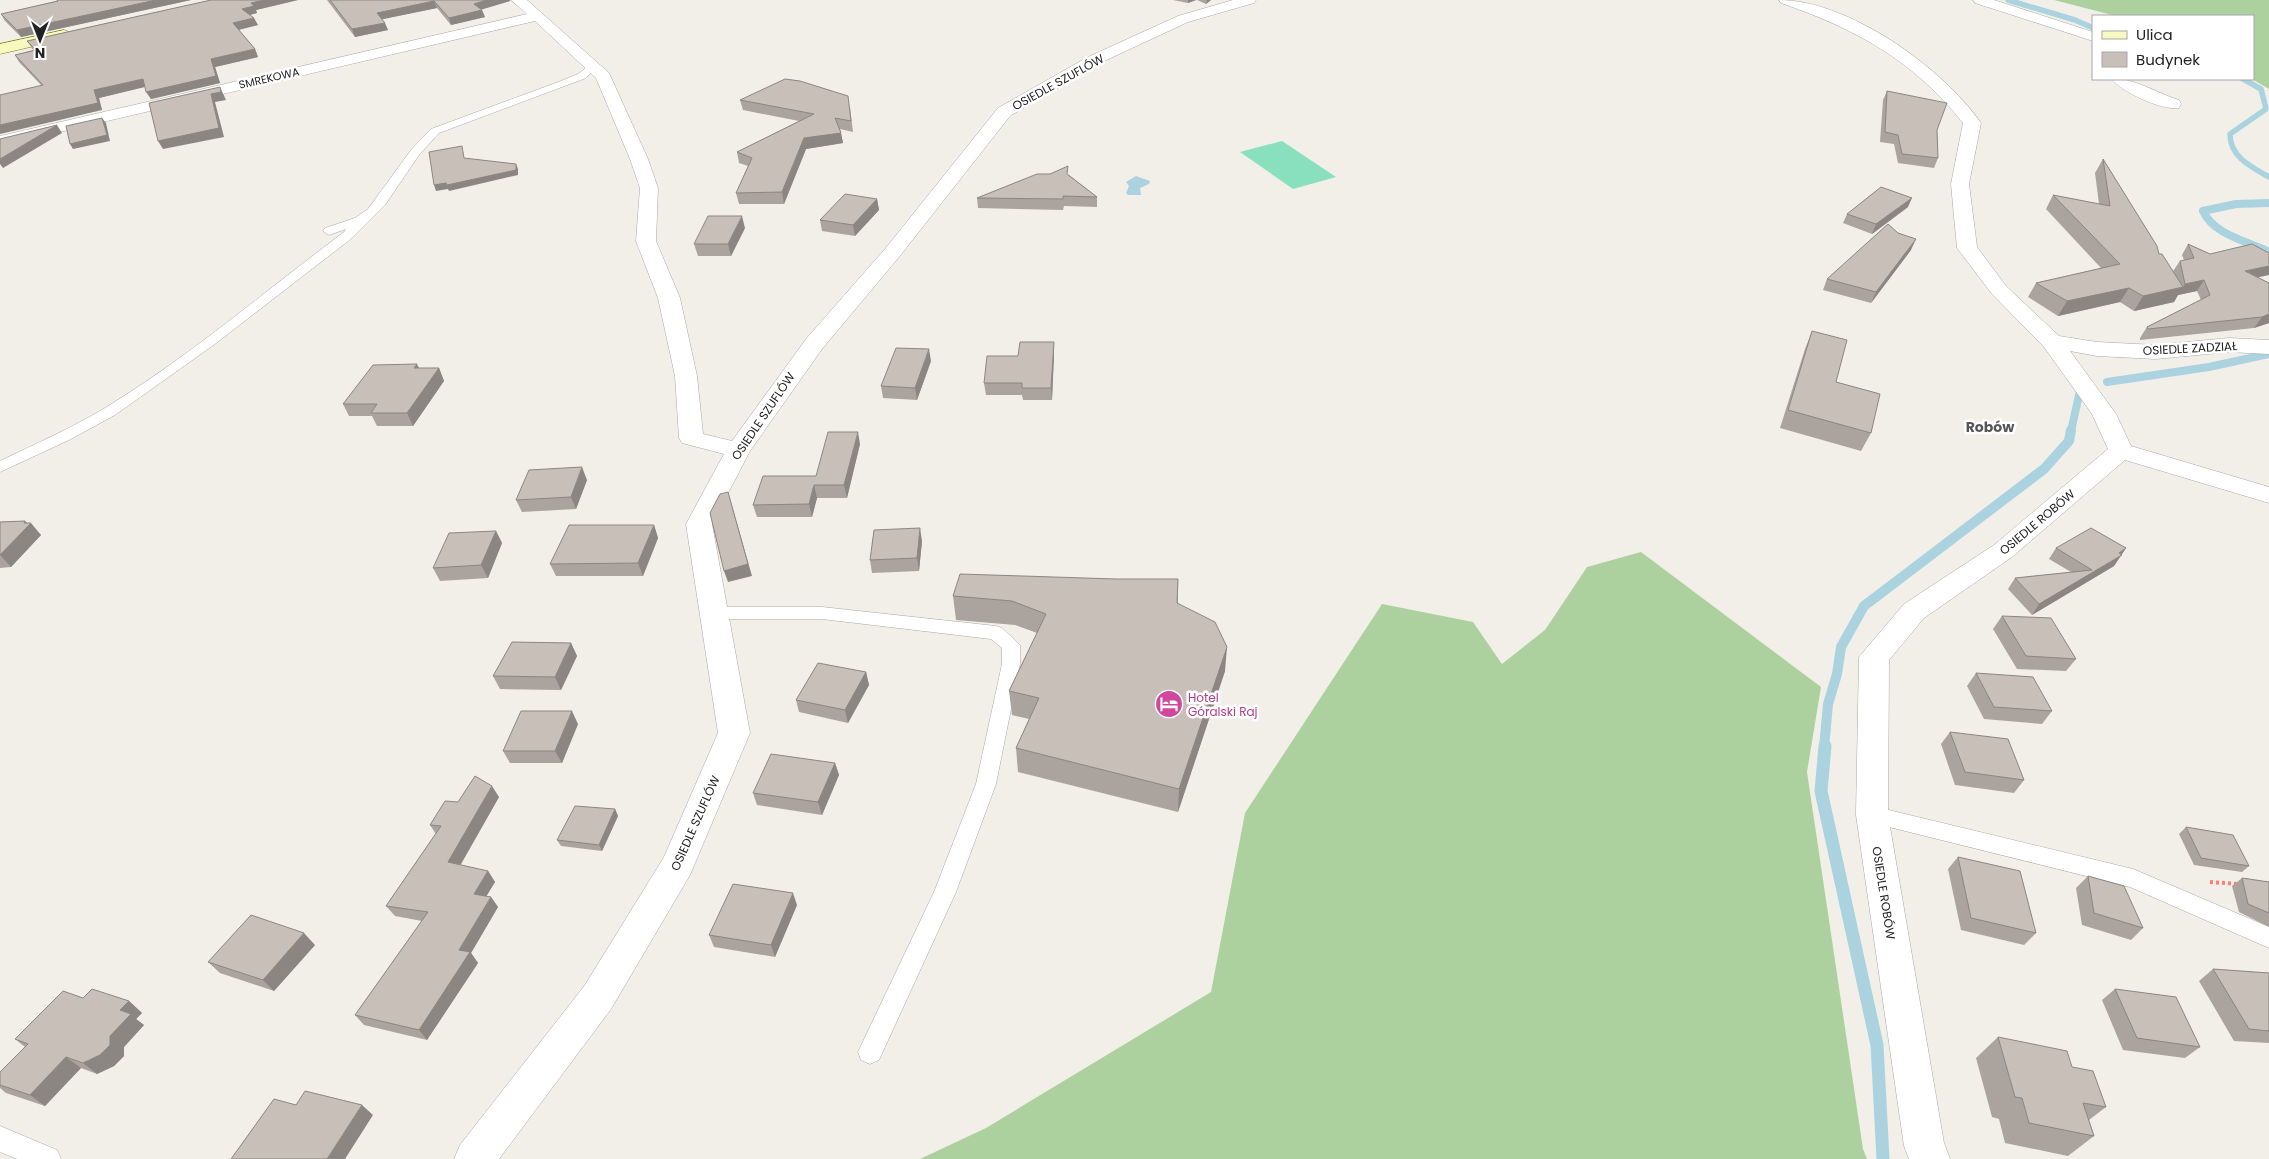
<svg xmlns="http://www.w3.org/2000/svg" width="2269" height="1159" font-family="Poppins,sans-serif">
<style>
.forest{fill:#add19e}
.pitch{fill:#88e0be}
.water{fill:#aad3df}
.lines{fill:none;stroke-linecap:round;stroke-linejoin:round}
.stream-far3{stroke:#aad3df;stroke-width:5.5}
.stream-far2{stroke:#aad3df;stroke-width:8}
.stream-far1{stroke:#aad3df;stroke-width:10}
.stream{stroke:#aad3df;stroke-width:13}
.lane-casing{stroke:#a9a9a9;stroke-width:1}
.street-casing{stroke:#a9a9a9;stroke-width:1}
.secondary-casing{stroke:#707d05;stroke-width:1}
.path{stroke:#fa8072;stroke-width:4;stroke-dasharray:3 3;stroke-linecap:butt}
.lane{fill:#fff;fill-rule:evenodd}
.street{fill:#fff;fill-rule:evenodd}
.secondary{fill:#f7fabf;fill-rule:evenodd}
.wall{fill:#aba49e}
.shaded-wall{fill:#8b8681}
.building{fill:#c7bfb8;stroke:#8b8681}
.labels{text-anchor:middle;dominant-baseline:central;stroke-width:5;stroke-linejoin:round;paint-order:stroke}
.far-street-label{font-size:11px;fill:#222;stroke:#fff}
.street-label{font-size:12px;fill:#222;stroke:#fff}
.hotel-label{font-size:12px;fill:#b23c85;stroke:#fff;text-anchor:start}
.neighbourhood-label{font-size:14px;font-weight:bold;fill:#555;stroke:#fff}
</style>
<rect width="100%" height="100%" fill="#f2efe9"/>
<path class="forest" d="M2054,0H2269V89L2252,79L2253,16H2116Z
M1641,552L1821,687L1807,772L1863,1149L1867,1159H920L986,1128L1211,992L1245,813L1382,604L1473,622L1502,664L1545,630L1587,567Z"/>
<path class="pitch" d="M1282,141L1336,177L1293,189L1240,152Z"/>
<path class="water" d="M1136,176L1150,181L1149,184L1140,188L1141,195H1128L1126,193L1129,186L1126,182Z"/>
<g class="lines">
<path class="stream-far3" d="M2008,0L2075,20L2093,28
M2243,79L2261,89L2266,109L2230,134C2230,157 2251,167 2269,177"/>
<path class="stream-far2" d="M2269,203L2236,204L2203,211C2214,235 2247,241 2269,252
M2107,382L2209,367L2269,354
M2071,431L2079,395"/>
<path class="stream-far1" d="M1824,748L1828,704L1837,674L1841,647L1864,606L2044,469L2069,441L2071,430"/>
<path class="stream" d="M1825,746L1821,791L1877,1045L1883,1159"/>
<g class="lane-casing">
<path id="lane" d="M592,63L597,66L586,78L439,133L419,155L385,205L352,238L215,344L115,415L69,440L0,472V461C35,444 72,428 105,408C189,357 265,291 344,232L346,229L329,235L323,231L325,228L355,218L368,209L411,150L431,129L561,81L578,74Z
M714,607H822L996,626L1002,628L1020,645V664L996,784L956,892L879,1060L870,1064L861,1060L858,1052L934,892L976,784L1002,664V648L991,639L822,619H714L708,618L705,613L708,608Z
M1872,806L2133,869L2269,927V948L2130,887L1865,821L1862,815L1865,809Z
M0,1126L57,1150L61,1159H17L0,1152Z"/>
</g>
<g class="street-casing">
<path id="street" d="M511,0H527L609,73L648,159L658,188L656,241L680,298L697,376L703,434L732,441L806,339L885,249L998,108L1088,57L1178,16L1233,0H1256L1254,3L1188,22L1100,63L1010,116L899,257L822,349L750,451L712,524L750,733L690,875L611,1009L499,1159H454L460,1145L585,985L664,857L718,733L686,524L724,454L682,443L679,438L675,376L658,298L636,241L640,188L630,159L596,78L535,21L0,146V136L527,14Z
M1779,0C1848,0 1942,67 1981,123L1969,184L1977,247L2006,286L2059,336L2097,342L2156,345L2229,338L2269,340V354L2229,352L2156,359L2097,356L2070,351L2116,414L2131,446L2269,487V503L2125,460L2012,557L1924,618L1889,660L1888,815L1944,1143L1950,1159H1909L1904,1146L1856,815L1859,657L1904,604L1994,545L2108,449L2092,414L2044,347L1992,294L1957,248L1951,184L1963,123C1913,60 1856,29 1781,3Z
M1973,0H1994L2093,32V41L1975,3Z
M2112,79C2135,78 2156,93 2179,100L2181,104L2179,108C2163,111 2121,92 2112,79Z"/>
</g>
<g class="secondary-casing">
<path id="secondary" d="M64,30L69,32L72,35L69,38L0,54V44Z"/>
</g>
<path class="path" d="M2210,882L2238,884"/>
<use href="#lane" class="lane"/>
<use href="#street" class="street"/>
<use href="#secondary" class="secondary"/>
</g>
<path class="wall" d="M56,0H191L21,37L5,21L1,14L57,1Z
M211,0H298L256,10L257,13L250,15L258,25L239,30L255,49L258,57L215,67L220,83L151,99L145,87L99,98L102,110L41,85L19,62L15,55L33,50L27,41Z
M327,0H510V1L481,9L485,17L451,25L437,8L382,19L388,30L355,37Z
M1173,0H1196L1188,3Z
M1197,0H1211L1206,4Z
M1887,91L1937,130L1938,158L1934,168L1898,163L1894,144L1880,142L1883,100Z
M740,100L850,107L853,132L840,129L843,143L806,149L784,204H739L736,193L748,166L739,163L737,152L799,121L743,110Z
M2103,159L2159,254L2173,271L2180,261L2184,260L2182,255L2188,244L2269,283V323L2254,328L2140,340V338L2147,327L2201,300L2197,291L2178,295L2174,302L2134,311L2120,302L2058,316L2028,297L2036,283L2101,268L2046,209L2053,195L2099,204L2095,173Z
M1069,175L1097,197V207L1064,206L1063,210L978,208L977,198Z
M877,199L879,210L855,236L822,231L820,220Z
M1908,207L1872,234L1843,223L1847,214Z
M745,228L731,256H698L694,244Z
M1911,250L1871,303L1823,290L1827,279Z
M1812,331L1836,382L1871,433L1861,451L1780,428L1805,349Z
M1054,342V354L1052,400H1023L1022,395H986L984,383L1018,356Z
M931,361L917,400L883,398L881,386Z
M419,368H439L444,381L413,426H377L372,416H349L343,404Z
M860,444L847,498H817L812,517H757L753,505L816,476Z
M587,480L576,509L522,512L516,500Z
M25,521L41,535L11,567L0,568V522Z
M654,525L658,538L643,576H556L550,564Z
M496,531L502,543L488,578L440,581L433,568Z
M922,541L919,571L872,573L870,560Z
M2056,548H2126L2114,566L2032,615L2008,589L2015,578L2071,572L2049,559Z
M1116,579H1178V603L1225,671L1178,812L1018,772L1016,748L1029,719L1012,715L1009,691L1037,633L1015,625L956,620L953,596Z
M2002,616L2076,659L2066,671L2017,669L1993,629Z
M571,643L577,656L561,690L500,689L493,676Z
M866,672L869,685L848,723L799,712L796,700Z
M1976,673L2052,711L2042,724L1984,719L1967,686Z
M578,724L562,763H510L503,751Z
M1950,732L2024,780L2014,793L1955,785L1941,744Z
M835,763L839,775L822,815L757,805L753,793Z
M499,797L460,865L488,871L495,882L486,896L491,897L498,907L471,953L478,963L427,1040L364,1025L355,1015L422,921L395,916L386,906L436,834L430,825L458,802Z
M615,809L618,816L602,851L561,846L557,840Z
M2186,827L2249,866L2242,872L2194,865L2179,834Z
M1958,857L2036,933L2024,945L1961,930L1948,869Z
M2088,876L2143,928L2131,940L2082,925L2076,888Z
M2242,878L2269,882V927L2239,912L2232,886Z
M797,905L775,957L714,947L709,935Z
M315,945L274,991L220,973L208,962Z
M2213,969L2269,973V1043L2234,1041L2199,981Z
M2115,989L2200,1047L2185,1058L2123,1050L2102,1000Z
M83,998L129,1001L142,1013L136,1019L144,1025L124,1047V1056L114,1066L97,1074L81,1068L45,1106L6,1093L0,1088V1072L25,1047L15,1039Z
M1998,1037L2072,1067L2106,1107L2089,1120L2094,1136L2068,1156L2005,1143L1999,1119L1992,1117L1976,1058Z"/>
<path class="shaded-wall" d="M156,0H191L21,37L17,30Z
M265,0H298L256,10L257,13L245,16L242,9L251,3Z
M487,0H510V1L477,11L474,4Z
M1188,0H1196L1188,3Z
M1207,0H1211L1206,4Z
M434,1L437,8L379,20L377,13Z
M482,10L485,17L451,25L449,18Z
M254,18L258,25L237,30L233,23Z
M385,23L388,30L355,37L352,29Z
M255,49L258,57L215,67L220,83L151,99L146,92L211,59Z
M143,79L148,86L99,98L102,110L0,134V125L94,90Z
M220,87L226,100L215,102L224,137L163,149L158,141L211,94Z
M102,118L106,123L110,141L73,149L70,144Z
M57,125L62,133L3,168L0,164V159Z
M841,133L843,143L806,149L784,204L782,192L804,138Z
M516,164L518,169V175L449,191L448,189L436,191L434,185Z
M1912,198L1908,207L1872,234L1876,224Z
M877,199L879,210L855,236L853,225Z
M742,216L745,228L731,256L728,244Z
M1916,239L1911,250L1871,303L1876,292Z
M2269,266V275L2237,282L2245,271Z
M2204,280L2197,291L2178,295L2174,302L2134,311L2143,296L2183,287L2185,284Z
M2129,288L2120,302L2058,316L2067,301Z
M2269,314V323L2254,328L2262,317Z
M1054,342V354L1052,400L1051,388Z
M929,349L931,361L917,400L915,388Z
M417,364L423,376L414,368Z
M439,368L444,381L413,426L407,413Z
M858,432L860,444L847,498L844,485Z
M582,467L587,480L576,509L571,497Z
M814,485L817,498L812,517L809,504Z
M728,492L752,576L728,582L724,571Z
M25,521L28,525L31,523L41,535L11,567L0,555Z
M654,525L658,538L643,576L638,563Z
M920,528L922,541L919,571L917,558Z
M496,531L502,543L488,578L481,565Z
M2126,548L2114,566L2032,615L2039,604Z
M571,643L577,656L561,690L555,677Z
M1227,647L1225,671L1178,812L1179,789Z
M866,672L869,685L848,723L845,710Z
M572,711L578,724L562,763L555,751Z
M835,763L839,775L822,815L818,802Z
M492,786L499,797L456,873L448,862Z
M615,809L618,816L602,851L599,845Z
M488,871L495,882L481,905L474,894Z
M793,893L797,905L775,957L771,945Z
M491,897L498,907L471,953L478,963L427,1040L419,1030L459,950Z
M304,933L315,945L274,991L263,980Z
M129,1001L142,1013L136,1019L144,1025L124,1047V1056L114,1066L97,1074L83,1063L110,1036L120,1010Z
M66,1057L81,1068L45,1106L30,1095Z
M362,1105L373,1115L345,1159H327Z"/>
<path class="building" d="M57,0H156L17,30L1,14L58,1Z
M211,0H265L251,3L254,6L242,9L254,18L233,23L255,49L211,59L216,76L146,92L143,79L94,90L98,103L0,125V95L43,85L15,55L36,50L27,41Z
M330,0H487L474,4L482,10L449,18L434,1L377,13L385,23L352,29Z
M785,79L800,81L848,96L851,121L835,118L841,133L804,138L782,192L736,193L752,158L737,152L814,114L740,100Z
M220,87L221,92L211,94L219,128L158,141L149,103Z
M1887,91L1947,103L1937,130L1938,158L1902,154L1898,135L1885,132Z
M102,118L107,135L70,144L66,126Z
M57,125L0,159V139Z
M462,146L464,158L516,164V170L447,185L446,183L434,185L429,152Z
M2103,159L2157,246L2159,254H2162L2183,287L2143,296L2129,288L2067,301L2036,283L2120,264L2053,195L2110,206Z
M1068,166L1067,174L1097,197L1063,196V199L977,198L1037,174H1050Z
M1881,187L1912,198L1876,224L1847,214Z
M845,194L877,199L853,225L820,220Z
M708,216H742L728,244H694Z
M1888,224L1898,233L1916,239L1876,292L1827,279Z
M2188,244L2210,254L2252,244L2269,253V266L2245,271L2269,283V314L2262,317L2148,329L2147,327L2210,295L2204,280L2185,284L2180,261L2194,258Z
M1812,331L1847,340L1836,382L1880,394L1871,433L1788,410Z
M1020,342H1054L1051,388H1022V383H984L987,356H1018Z
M896,348L929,349L915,388L881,386Z
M417,364L414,368H439L407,413H371L377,404H343L373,365Z
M828,432H858L844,485H814L809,504L753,505L763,476H816Z
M582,467L571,497L516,500L529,470Z
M728,492L748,564L724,571L710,513L720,494Z
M25,521L24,523H31L0,555V522Z
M569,525H654L638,563L550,564Z
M920,528L917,558L870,560L874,530Z
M2091,528L2126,548L2119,553L2122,555L2039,604L2015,578L2092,570L2056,548Z
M496,531L481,565L433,568L449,533Z
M960,574L1116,579H1178L1177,603L1215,622L1227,647L1179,789L1016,748L1039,698L1009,691L1010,689L1046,614L1012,601L953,596Z
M2002,616L2051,618L2076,659L2026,656Z
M512,642L571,643L555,677L493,676Z
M818,663L866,672L845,710L796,700Z
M1976,673L2033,677L2052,711L1994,707Z
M521,711H572L555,751H503Z
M1950,732L2008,739L2024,780L1965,772Z
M771,754L835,763L818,802L753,793Z
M475,776L492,786L448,862L488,871L474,894L491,897L459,950L470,952L419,1030L355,1015L428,912L386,906L441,826L430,825L445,801L458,802Z
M575,806L615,809L599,845L557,840Z
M2186,827L2233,835L2249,866L2201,858Z
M1958,857L2020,871L2036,933L1971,918Z
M2088,876L2124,886L2143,928L2094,913Z
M2242,878L2269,882V913L2248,904Z
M733,884L793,893L771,945L709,935Z
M251,915L304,933L263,980L208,962Z
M2213,969L2269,973V1031L2249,1029Z
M92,989L129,1001L120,1010L131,1014L110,1036V1045L100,1055L83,1063L66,1057L30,1095L0,1085V1072L28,1044L15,1039L63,991L83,998Z
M2115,989L2176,997L2200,1047L2137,1038Z
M1998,1037L2067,1051L2072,1067L2093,1071L2106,1107L2083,1103L2094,1136L2029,1123L2022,1098L2015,1097Z
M305,1091L362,1105L327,1159H231L274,1099L296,1105Z"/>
<defs>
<g id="hotel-disc" transform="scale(1.4375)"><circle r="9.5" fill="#d1479c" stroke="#fff"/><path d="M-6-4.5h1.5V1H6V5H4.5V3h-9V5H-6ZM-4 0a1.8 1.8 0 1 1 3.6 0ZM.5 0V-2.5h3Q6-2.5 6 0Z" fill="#fff"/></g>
</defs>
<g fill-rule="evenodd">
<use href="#hotel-disc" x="1169" y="704"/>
</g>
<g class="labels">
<g class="far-street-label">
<text transform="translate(269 78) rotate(-13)">SMREKOWA</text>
</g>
<g class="street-label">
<text transform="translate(1058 82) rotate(-29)">OSIEDLE SZUFLÓW</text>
<text transform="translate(2190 348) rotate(-3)">OSIEDLE ZADZIAŁ</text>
<text transform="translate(763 416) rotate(-56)">OSIEDLE SZUFLÓW</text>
<text transform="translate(2037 522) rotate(-40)">OSIEDLE ROBÓW</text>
<text transform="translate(695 823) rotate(-66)">OSIEDLE SZUFLÓW</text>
<text transform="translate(1884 893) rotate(81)">OSIEDLE ROBÓW</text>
</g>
<g class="hotel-label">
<text x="1188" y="697">Hotel<tspan x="1188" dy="14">Góralski Raj</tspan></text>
</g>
<g class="neighbourhood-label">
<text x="1990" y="427">Robów</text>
</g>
</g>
<rect x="2092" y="15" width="162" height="65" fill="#ffffff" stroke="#a7a7a7"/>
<rect x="2102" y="31" width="25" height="8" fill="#f7fabf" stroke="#a7a7a7"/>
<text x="2136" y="40" font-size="15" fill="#222222">Ulica</text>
<rect x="2102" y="52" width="25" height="15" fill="#c7bfb8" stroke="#a7a7a7"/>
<text x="2136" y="65" font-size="15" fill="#222222">Budynek</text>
<g transform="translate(40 40) rotate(180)" stroke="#ffffff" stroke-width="4" paint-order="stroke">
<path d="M0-4L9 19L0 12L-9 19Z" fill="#222222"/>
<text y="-8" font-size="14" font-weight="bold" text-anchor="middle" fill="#222222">N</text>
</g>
</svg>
